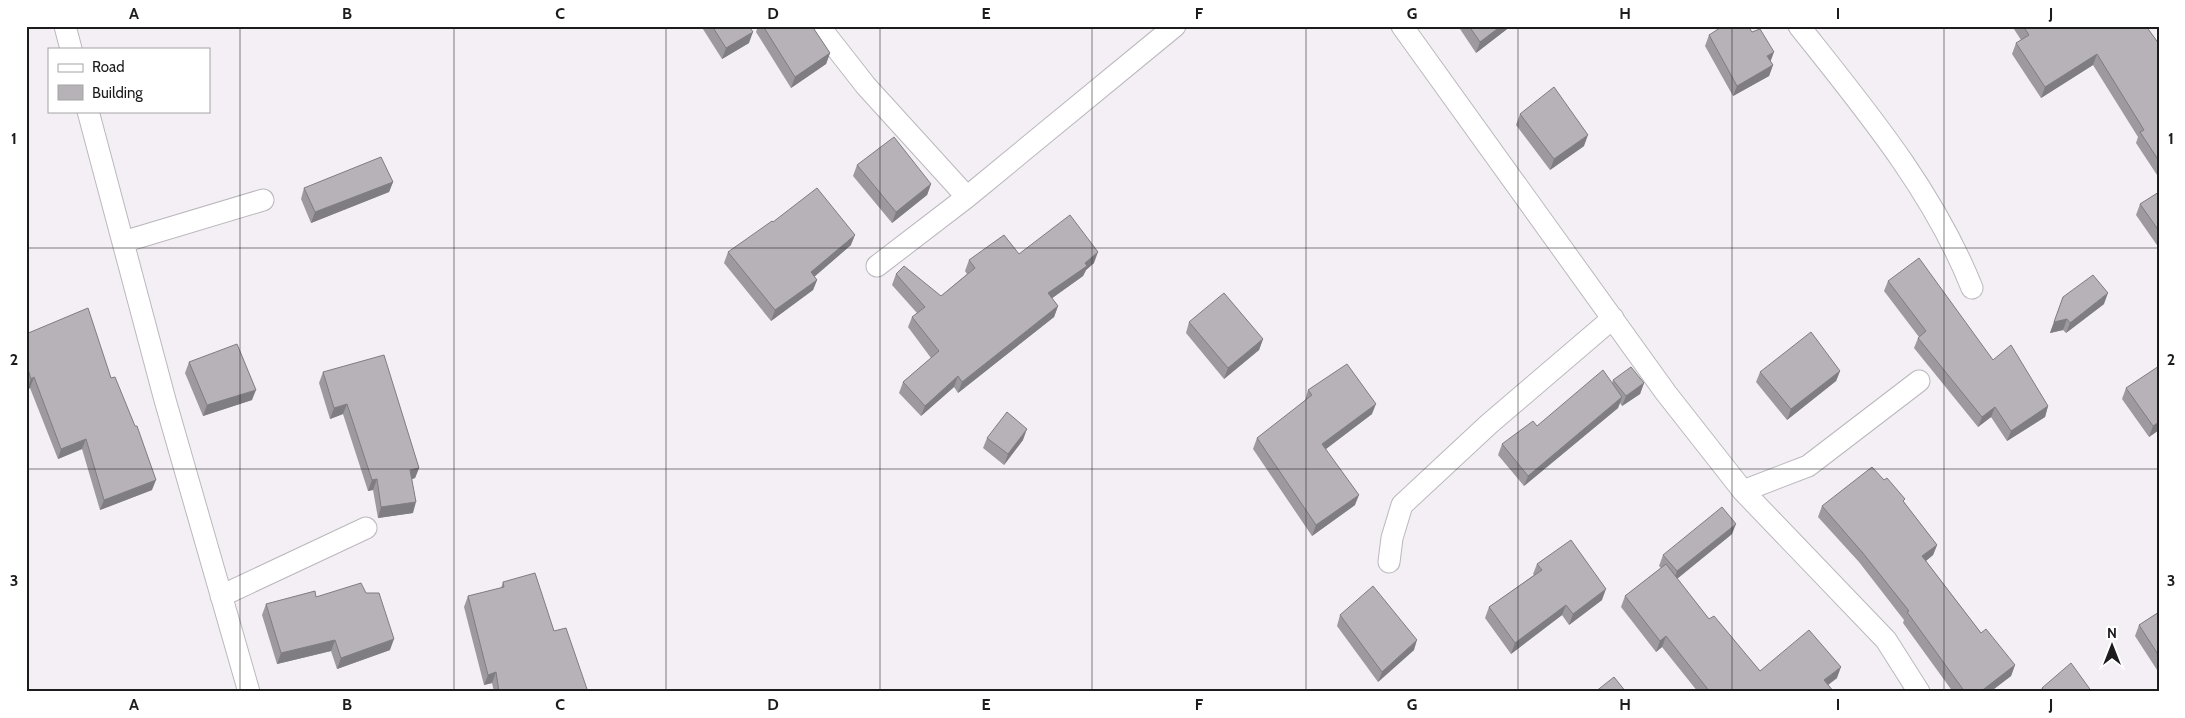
<svg xmlns="http://www.w3.org/2000/svg" width="2185" height="718" font-family="Cabin,sans-serif">
<style>
.lines{fill:none;stroke-linecap:round;stroke-linejoin:round}
.minor-casing{stroke:#bbb8bd;stroke-width:23}
.minor{stroke:#fff;stroke-width:21}
.wall{fill:#9d999e}
.shaded-wall{fill:#7f7d81}
.building{fill:#b6b2b8;stroke:#7f7d81}
.grid{fill:none;stroke:#1d1c1d;stroke-width:1;stroke-opacity:0.55}
.neatline{fill:none;stroke:#1d1c1d;stroke-width:2}
.grid-label{font-size:16px;text-anchor:middle;font-weight:bold;fill:#1d1c1d}
</style>
<rect width="100%" height="100%" fill="#f3eff5"/>
<g class="lines">
<g class="minor-casing">
<path id="minor" d="M65,26L71,49
M819,26L866,86L967,197
M1402,26L1666,393L1743,491L1886,640L1919,692
M1799,26C1864,108 1933,190 1972,288
M88,111L165,400L249,692
M123,242L263,200
M877,266L967,197L1175,26
M1743,491L1808,466L1919,381
M1389,562L1392,538L1402,505L1489,424L1613,318
M221,596L366,528"/>
</g>
<use href="#minor" class="minor"/>
</g>
<path class="wall" d="M701,26H749V43L722,59Z
M758,26H812L830,53L826,64L791,88L756,32Z
M1458,26H1511L1476,53Z
M2012,26H2146L2159,44V178L2136,143L2138,137L2093,65L2041,98L2012,54L2016,43L2021,40Z
M1709,35L1771,62L1773,65L1769,76L1733,96L1705,46Z
M1520,114L1584,146L1550,170L1516,125Z
M857,165L931,184L927,195L892,223L853,176Z
M393,182L389,192L311,223L301,199L304,188Z
M2159,192V248L2136,215L2140,204Z
M773,222L851,245L814,277L817,280L813,290L771,321L724,263L728,252Z
M1019,254L1094,263L1086,270L1083,276L1052,298L1058,306L1054,317L958,393L954,387L921,416L899,393L903,382L931,358L908,327L912,317L917,313L892,285L896,274L941,296L967,274L965,271L969,260Z
M1888,281L1993,360L2048,406L2045,417L2007,441L1991,417L1978,427L1914,348L1918,338L1919,337L1884,291Z
M2063,297L2104,304L2066,333L2063,330L2050,333Z
M1189,322L1263,339L1259,350L1224,379L1186,333Z
M26,334L111,378L152,490L100,510L82,449L58,459L30,388L27,390L26,387Z
M189,362L252,400L203,416L185,373Z
M1840,371L1836,381L1787,420L1756,382L1760,372Z
M323,372L419,468L415,478L412,479L413,513L378,518L373,490L368,491L343,414L330,419L319,383Z
M1613,380L1644,383L1640,394L1622,406L1620,403L1618,408L1524,486L1498,455L1502,444L1537,426L1612,383Z
M2126,388L2159,430L2149,437L2122,399Z
M1308,390L1372,414L1326,449L1355,505L1312,536L1253,449L1257,438L1305,401Z
M987,438L1023,440L1004,465L983,448Z
M1904,502L1937,545L1933,555L1926,561L1981,633L2015,665L2011,676L1990,692H1953L1903,623L1904,620L1859,562L1818,517L1822,506Z
M1732,534L1677,579L1709,619L1760,671L1837,678L1828,685L1834,692H1698L1662,647L1656,652L1621,607L1625,596L1661,568L1659,566L1663,555Z
M1537,564L1602,600L1569,625L1562,615L1511,654L1485,618L1489,607L1534,575L1533,574Z
M503,582L554,631L588,692H494L492,683L484,685L464,607L468,596L501,588Z
M316,597L390,650L337,669L331,651L277,664L262,615L266,604Z
M2159,612V673L2135,636L2139,625Z
M1340,615L1414,650L1378,682L1337,626Z
M2042,688L2092,692H2040Z"/>
<path class="shaded-wall" d="M1501,26H1511L1476,53L1480,42Z
M753,32L749,43L722,59L726,48Z
M1774,52L1770,63L1767,56Z
M830,53L826,64L791,88L795,77Z
M2097,54L2093,65L2041,98L2045,87Z
M1773,65L1769,76L1733,96L1737,86Z
M1588,135L1584,146L1550,170L1554,159Z
M393,182L389,192L311,223L315,212Z
M931,184L927,195L892,223L896,212Z
M855,235L851,245L807,283L811,272Z
M1098,252L1094,263L1086,270L1083,276L1044,304L1048,293Z
M817,280L813,290L771,321L775,310Z
M2108,293L2104,304L2066,333L2070,323Z
M1058,306L1054,317L958,393L962,382Z
M2067,319L2063,330L2050,333L2054,322Z
M1263,339L1259,350L1224,379L1228,368Z
M1840,371L1836,381L1787,420L1791,409Z
M958,376L954,387L921,416L925,406Z
M34,377L30,388L27,390L31,379Z
M1644,383L1640,394L1622,406L1626,396Z
M256,390L252,400L203,416L207,405Z
M1622,397L1618,408L1524,486L1528,476Z
M347,404L343,414L330,419L334,408Z
M1376,404L1372,414L1318,455L1322,444Z
M2048,406L2045,417L2007,441L2011,431Z
M1995,407L1991,417L1978,427L1982,417Z
M2159,422V430L2149,437L2153,426Z
M1027,429L1023,440L1004,465L1008,454Z
M86,439L82,449L58,459L61,449Z
M419,468L415,478L406,481L410,470Z
M377,479L373,490L368,491L372,480Z
M156,480L152,490L100,510L104,500Z
M1359,495L1355,505L1312,536L1316,525Z
M416,502L413,513L378,518L381,507Z
M1736,524L1732,534L1673,582L1677,571Z
M1937,545L1933,555L1918,567L1922,556Z
M1606,589L1602,600L1569,625L1573,614Z
M1566,605L1562,615L1511,654L1515,643Z
M1666,636L1662,647L1656,652L1660,641Z
M394,639L390,650L337,669L341,658Z
M335,640L331,651L277,664L281,653Z
M1417,640L1414,650L1378,682L1382,672Z
M2015,665L2011,676L1990,692H1980Z
M1841,667L1837,678L1820,691L1824,680Z
M496,672L492,683L484,685L488,675Z"/>
<path class="building" d="M712,26H749L753,32L726,48Z
M763,26H812L830,53L795,77Z
M1469,26H1501L1480,42Z
M1723,26H1748L1752,32L1760,29L1774,52L1767,56L1773,65L1737,86L1709,35Z
M2023,26H2146L2159,44V161L2140,132L2144,130L2097,54L2045,87L2016,43L2029,35Z
M1554,87L1588,135L1554,159L1520,114Z
M894,137L931,184L896,212L857,165Z
M381,157L393,182L315,212L304,188Z
M817,188L855,235L811,272L817,280L775,310L728,252L772,221L773,222Z
M2159,192V231L2140,204Z
M1070,215L1098,252L1085,263L1087,266L1048,293L1058,306L962,382L958,376L925,406L903,382L939,351L912,317L925,307L896,274L904,266L941,296L975,268L969,260L1004,235L1019,254Z
M1919,258L1993,360L2011,345L2048,406L2011,431L1995,407L1982,417L1918,338L1926,331L1888,281Z
M2093,275L2108,293L2070,323L2067,319L2054,322L2063,297Z
M1224,293L1263,339L1228,368L1189,322Z
M88,308L111,378L115,377L135,426H137L156,480L104,500L86,439L61,449L34,377L31,379L26,363V334Z
M1811,332L1840,371L1791,409L1760,372Z
M237,344L256,390L207,405L189,362Z
M384,355L419,468L410,470L416,502L381,507L377,479L372,480L347,404L334,408L323,372Z
M1347,364L1376,404L1322,444L1359,495L1316,525L1257,438L1312,395L1308,390Z
M2159,366V422L2153,426L2126,388Z
M1631,367L1644,383L1626,396L1613,380Z
M1603,370L1622,397L1528,476L1502,444L1533,421L1537,426Z
M1007,412L1027,429L1008,454L987,438Z
M1872,467L1884,480L1887,478L1905,499L1903,501L1937,545L1922,556L1981,633L1986,629L2015,665L1980,692H1965L1907,612L1909,611L1862,552L1822,506Z
M1722,507L1736,524L1677,571L1663,555Z
M1571,540L1606,589L1573,614L1566,605L1515,643L1489,607L1542,570L1537,564Z
M1666,564L1709,619L1714,616L1760,671L1809,630L1841,667L1824,680L1834,692H1710L1666,636L1660,641L1625,596Z
M535,573L554,631L566,628L588,692H499L496,672L488,675L468,596L504,587L503,582Z
M361,583L366,593H379L394,639L341,658L335,640L281,653L266,604L315,591L316,597Z
M1373,586L1417,640L1382,672L1340,615Z
M2159,612V656L2139,625Z
M2071,663L2092,692H2045L2042,688Z
M1614,677L1626,692H1595Z"/>
<path class="grid" d="M240,26V692M454,26V692M666,26V692M880,26V692M1092,26V692M1306,26V692M1518,26V692M1732,26V692M1944,26V692M26,248H2159M26,469H2159"/>
<rect width="2185" height="718" fill="none" stroke="#ffffff" stroke-width="55"/>
<rect x="48" y="48" width="162" height="65" fill="#ffffff" stroke="#a5a4a5"/>
<rect x="58" y="64" width="25" height="8" fill="#ffffff" stroke="#a5a4a5"/>
<text x="92" y="72" font-size="15" fill="#1d1c1d">Road</text>
<rect x="58" y="85" width="25" height="15" fill="#b6b2b8" stroke="#a5a4a5"/>
<text x="92" y="98" font-size="15" fill="#1d1c1d">Building</text>
<g transform="translate(2112 646)" stroke="#ffffff" stroke-width="4" paint-order="stroke">
<path d="M0-4L9 19L0 12L-9 19Z" fill="#1d1c1d"/>
<text y="-8" font-size="14" font-weight="bold" text-anchor="middle" fill="#1d1c1d">N</text>
</g>
<rect x="28" y="28" width="2130" height="662" class="neatline"/>
<g class="grid-label">
<text x="134" y="19">A</text>
<text x="347" y="19">B</text>
<text x="560" y="19">C</text>
<text x="773" y="19">D</text>
<text x="986" y="19">E</text>
<text x="1199" y="19">F</text>
<text x="1412" y="19">G</text>
<text x="1625" y="19">H</text>
<text x="1838" y="19">I</text>
<text x="2051" y="19">J</text>
<text x="14" y="144">1</text>
<text x="2171" y="144">1</text>
<text x="14" y="365">2</text>
<text x="2171" y="365">2</text>
<text x="14" y="586">3</text>
<text x="2171" y="586">3</text>
<text x="134" y="710">A</text>
<text x="347" y="710">B</text>
<text x="560" y="710">C</text>
<text x="773" y="710">D</text>
<text x="986" y="710">E</text>
<text x="1199" y="710">F</text>
<text x="1412" y="710">G</text>
<text x="1625" y="710">H</text>
<text x="1838" y="710">I</text>
<text x="2051" y="710">J</text>
</g>
</svg>
